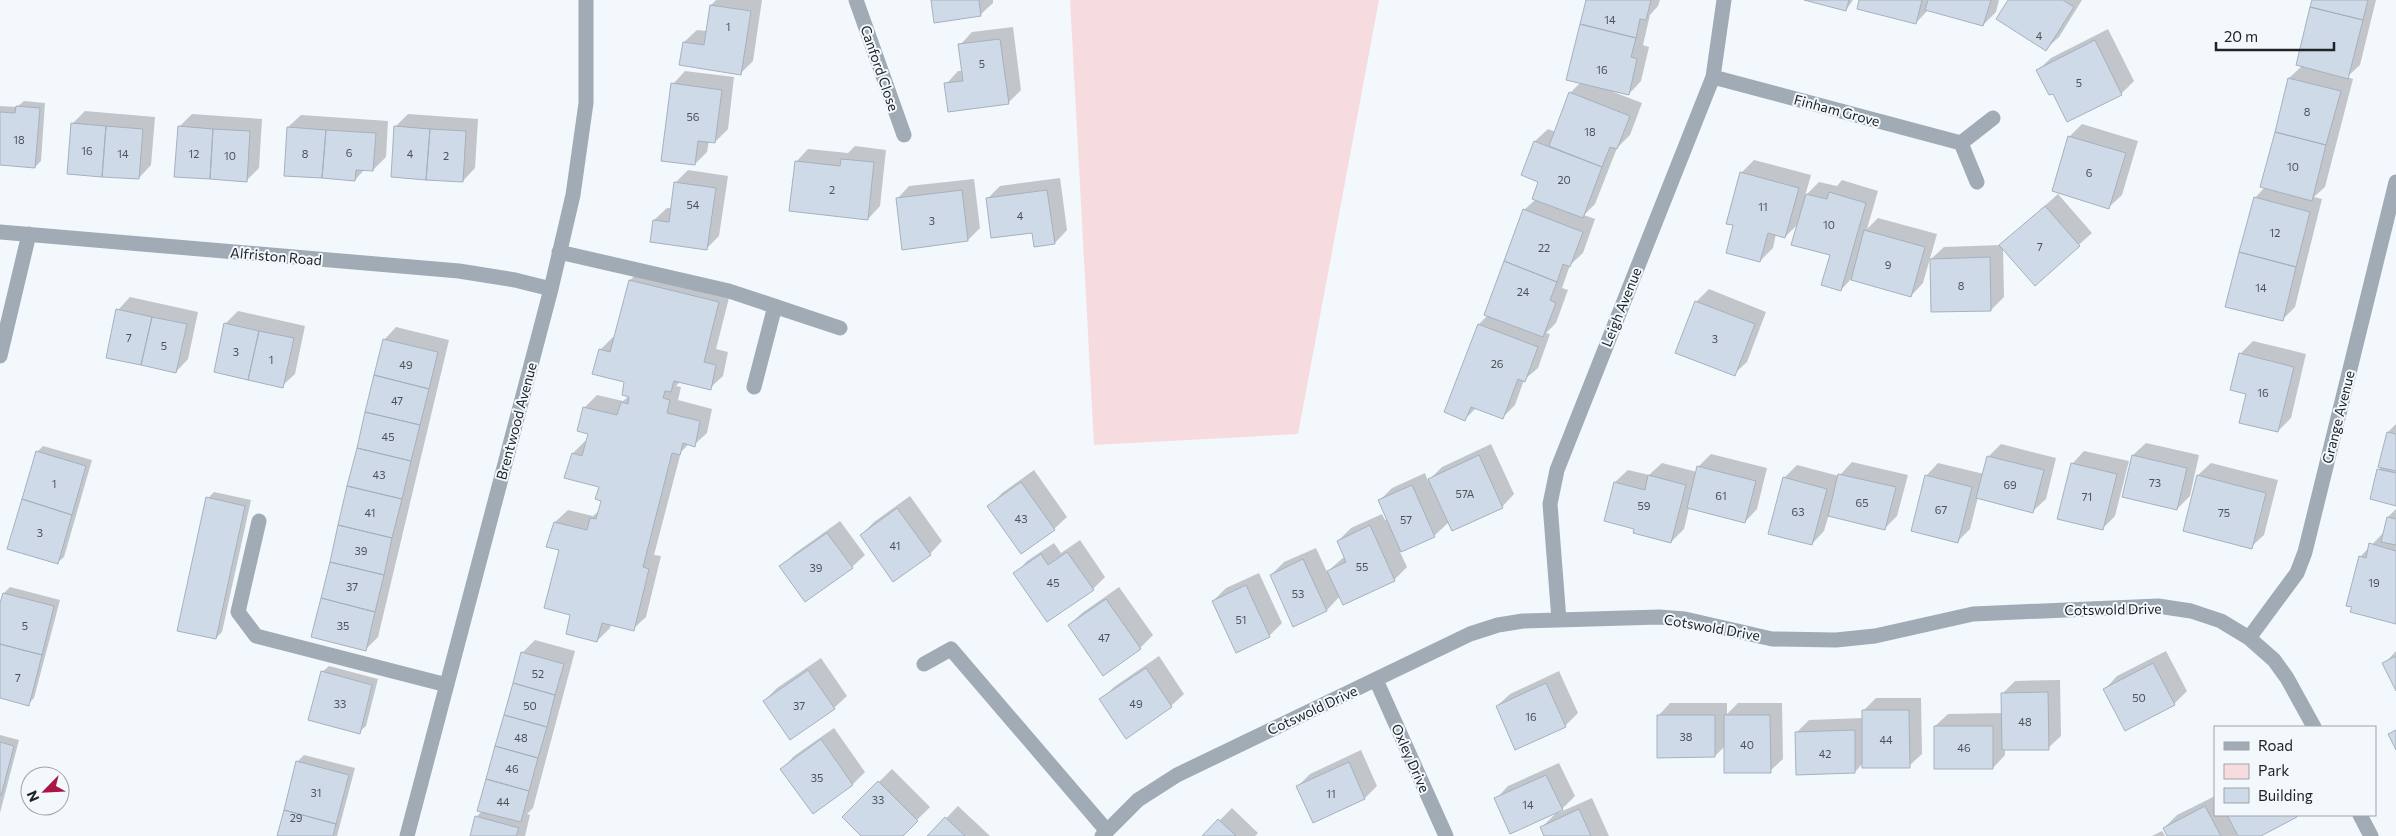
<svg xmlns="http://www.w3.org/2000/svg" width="2396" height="836" font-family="Commissioner,sans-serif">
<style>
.green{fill:#f6dcde}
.shadow{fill:#0003}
.building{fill:#cedae7;stroke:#a5b1bd}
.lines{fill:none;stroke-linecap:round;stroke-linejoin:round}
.minor{stroke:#a1abb6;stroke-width:15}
.labels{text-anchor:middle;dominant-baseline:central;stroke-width:4;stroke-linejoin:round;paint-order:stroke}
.number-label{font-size:11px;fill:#4c5258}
.street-label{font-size:14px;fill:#202429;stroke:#f3f8fd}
</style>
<rect width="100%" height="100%" fill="#f3f8fd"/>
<path class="green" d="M1070,0H1379L1298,434L1094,445Z"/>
<path class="shadow" d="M716,0H762L753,61L741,73L681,64L684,42L697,30L707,31L711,5Z
M932,0H993V3L980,15Z
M1587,0H1660L1658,6L1650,15L1643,45L1649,47L1641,81L1629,94L1611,91L1642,103L1630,135L1617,148L1595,204L1584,215L1595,219L1583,253L1570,265L1562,288L1568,290L1556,323L1546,333L1550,334L1538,368L1524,380L1515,405L1502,418L1476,408L1465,419L1479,324L1488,315L1524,210L1536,199L1540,181L1523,175L1535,141L1548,129L1556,132L1570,93L1581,82Z
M1809,0H1853L1846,10Z
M1860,0H1999L1996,12L1983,25L1928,10L1916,23Z
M2009,0H2082L2059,37L2046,49Z
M2313,0H2376L2360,65L2347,77L2353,79L2325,187L2314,197L2322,199L2295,307L2282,320L2255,198L2265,187L2289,78L2302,66Z
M1013,27L1021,90L1008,103L946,84L958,71H963L960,45L972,32Z
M2108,29L2134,81L2122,93L2067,121L2053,92L2038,70L2051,58Z
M685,71L734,77L728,129L715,142L709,141L707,152L695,164L673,84Z
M24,101L45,103L41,161L35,167L0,164V106L17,107Z
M85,111L155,117L151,165L139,178L72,124Z
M192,114L262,119L259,168L246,181L180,126Z
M408,114L478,119L475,168L463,181L395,127Z
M301,115L388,121L386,157L373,170L365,169L355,180L288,127Z
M2082,124L2138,141L2122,195L2109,207L2053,190L2070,136Z
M855,146L886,150L880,206L868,219L796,162L808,149L848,153Z
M1754,160L1811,175L1805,196L1819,182L1837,186L1842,180L1878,191L1867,229L1878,218L1937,234L1923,283L1911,296L1851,279L1841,290L1831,255L1799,223L1785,237L1776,234L1773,248L1760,261L1734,224L1741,173Z
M688,170L728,176L719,236L707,248L654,220L667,208H672L675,183Z
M1060,178L1067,230L1055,243L1033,231L987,199L1000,186Z
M974,179L980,228L968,240L897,199L909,186Z
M2058,194L2092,233L2035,284L2003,247L2004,297L1991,310L1931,259L1944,247L2001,245Z
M643,268L731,290L716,349L728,352L723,376L710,388L680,382L676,386L681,387L678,400L712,409L707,433L694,445L689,444L681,452L654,555L661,556L646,617L633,629L611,624L610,628L597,641L572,614L555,522L568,510L593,516L600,510L602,500L600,487L573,453L585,441H588L590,433L584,408L597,395L623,401L629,396L626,381L600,350L613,337L615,338L630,280Z
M1709,289L1766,312L1747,362L1734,374L1696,302Z
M130,297L198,312L188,359L176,372L118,310Z
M238,311L305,326L295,374L282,386L225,324Z
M396,327L449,340L378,637L365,650L384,340Z
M2253,341L2306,354L2291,418L2278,431L2248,393L2240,354Z
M2396,424V504L2379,469L2381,467L2388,432Z
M2146,443L2199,455L2190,496L2177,509L2133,455Z
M1491,444L1514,494L1502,507L1449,522L1434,536L1400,552L1407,567L1394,580L1344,603L1340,596L1327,610L1271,575L1284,562L1316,548L1327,572L1345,556L1338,541L1351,528L1382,514L1385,520L1388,519L1379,501L1392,488L1425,473L1428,481L1442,467Z
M2001,444L2056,458L2046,499L2033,511L1978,497L1970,529L1957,542L1926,476L1938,463L1984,474L1988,457Z
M43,446L92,460L64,557L57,563L37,452Z
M2084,451L2129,461L2115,516L2103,528L2072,464Z
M1711,454L1767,468L1757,509L1745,522L1689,508L1684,529L1671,542L1636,528L1615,482L1628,470L1649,475L1662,463L1697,472L1698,467Z
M1852,462L1908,475L1897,516L1885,528L1829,514L1824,531L1812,544L1784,478L1797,465L1839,476Z
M2211,463L2278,480L2264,535L2251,547L2184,530L2198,475Z
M1034,470L1067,517L1054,529L989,506L1002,493Z
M214,492L251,500L222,632L216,638L208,498Z
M910,496L942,541L930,554L861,535L874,522Z
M2396,509V623L2360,557L2384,532L2388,517Z
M840,521L865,555L852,567H781L794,554Z
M1080,540L1105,577L1093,589L1015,574L1027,561L1054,543L1061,553Z
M1259,573L1282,623L1269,636L1213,601L1226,588Z
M10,587L60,600L34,698L28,704L0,697V608L4,593Z
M1119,587L1153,635L1140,648L1103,674L1069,625L1082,613Z
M535,640L575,651L533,808L527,814L530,815L525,836H471L476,817L482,811L522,653Z
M2166,651L2187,691L2174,704L2105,689L2117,676Z
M2396,651V688L2384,664Z
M1159,656L1184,694L1171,706L1101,700L1114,687Z
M821,658L847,696L834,708L764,701L777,688Z
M329,666L378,679L366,726L359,732L322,672Z
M1559,671L1578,713L1565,726L1497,706L1510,694Z
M2060,680L2061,736L2048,748L2005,749V755L1993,768L1935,726L1948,714L2003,713V693L2015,681Z
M1876,698H1921L1922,754L1909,766L1863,763L1855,772L1797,732L1809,720L1863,718V711Z
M1670,703H1727V714L1738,703H1782L1783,759L1770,771L1726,745L1715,756L1658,716Z
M834,728L865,772L853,784L782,769L794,756Z
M0,735L19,740L0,813Z
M1361,750L1377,786L1365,798L1297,787L1310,774Z
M304,755L355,768L337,836H278L297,762Z
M1559,763L1575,796L1558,813L1592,798L1609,836H1545L1541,828L1558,811L1496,799L1508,786Z
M892,769L930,807L901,836H863L844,817Z
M2215,796V815H2298L2258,836H2169L2164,828L2177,815Z
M958,806L990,836H929Z
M1232,808L1258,833L1255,836H1204Z
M2162,831L2165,836H2152Z"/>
<path class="building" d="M931,0H979L981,16L934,23Z
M1586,0H1651L1646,20L1640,19L1636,38L1580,24Z
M1804,0H1849L1846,11Z
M1859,0H1922L1916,24L1857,9Z
M1928,0H1991L1983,26L1925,10Z
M2008,0H2063L2074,7L2046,51L1996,19Z
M2312,0H2368L2363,20L2310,7Z
M710,5L751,11L741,75L679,65L683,42L704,45Z
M2310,7L2363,20L2348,79L2296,65Z
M1580,24L1636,38L1631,57L1637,59L1629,95L1566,80Z
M1000,39L1009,104L948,112L944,83L963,81L958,44Z
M2095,40L2122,95L2067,122L2053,94L2049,95L2036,70Z
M2288,78L2341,91L2326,145L2275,132Z
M671,83L722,90L715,143L698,141L695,165L661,161Z
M1569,92L1630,116L1617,149L1610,147L1602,167L1549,146Z
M16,106L40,108L35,168L0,165V112L15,113Z
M71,123L106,126L102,177L67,174Z
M106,126L143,129L139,179L102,177Z
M178,126L213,129L210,179L174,177Z
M394,126L430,129L426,180L391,177Z
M287,127L326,130L322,178L284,176Z
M213,129L250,131L247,182L210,179Z
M430,129L466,131L463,182L426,180Z
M326,130L376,133L373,171L356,170L355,181L322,178Z
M2275,132L2326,145L2312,201L2260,187Z
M2068,136L2126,153L2109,209L2052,191Z
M1534,141L1602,167L1583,218L1532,199L1538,182L1521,175Z
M841,159L874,162L868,220L789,211L795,161L840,166Z
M1740,172L1799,188L1785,238L1768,233L1760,262L1726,253L1733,225L1726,224Z
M674,182L716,188L707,250L650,242L653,220L669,222Z
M962,190L968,241L902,250L896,198Z
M1047,190L1055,244L1034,247L1032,233L991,238L986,198Z
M1829,192L1866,203L1841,291L1821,285L1830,255L1791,245L1806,194L1827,199Z
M2254,197L2310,212L2296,267L2239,252Z
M2045,206L2080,246L2035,286L1999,245Z
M1523,209L1583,232L1570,267L1563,264L1557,282L1504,261Z
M1864,230L1925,247L1911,297L1851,280Z
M2239,252L2296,267L2283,321L2225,307Z
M1990,257L1991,311L1931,312L1930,259Z
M1504,261L1557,282L1550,300L1556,303L1543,337L1484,315Z
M629,280L719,302L704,362L716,365L711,390L674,381L671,392L665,391L663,398L670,400L667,413L700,421L695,447L683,443L680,455L672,453L643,567L649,569L634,631L602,623L597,642L566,634L570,615L544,608L559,550L546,547L554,522L587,530L590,518L596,519L601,501L595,499L599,487L564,478L572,453L582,456L588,434L577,431L583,407L617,415L621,402L628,404L629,397L622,395L624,382L592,374L599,349L610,352Z
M1695,301L1755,324L1735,376L1675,353Z
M116,309L152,317L141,365L106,358Z
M152,317L187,324L176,373L141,365Z
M224,323L259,331L248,380L214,372Z
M1478,324L1538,347L1525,382L1518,379L1503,419L1471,407L1465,421L1444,412Z
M259,331L294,338L283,388L248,380Z
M383,339L438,352L429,389L374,375Z
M2239,353L2294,367L2278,432L2239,423L2246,394L2230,390Z
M374,375L429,389L420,425L365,412Z
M365,412L420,425L411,461L357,448Z
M2387,432L2396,434V471L2378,467Z
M357,448L411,461L402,499L347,486Z
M36,451L86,466L72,515L22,499Z
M1479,455L1503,508L1452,531L1428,479Z
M2132,455L2187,468L2177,510L2122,497Z
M1987,456L2044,470L2033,513L1976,498Z
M2071,463L2117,474L2103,530L2057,519Z
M1697,466L1756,481L1745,523L1687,508Z
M2377,469L2396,473V506L2370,499Z
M1838,474L1896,487L1885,530L1828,516Z
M1648,475L1686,485L1671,543L1633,533L1634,529L1604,521L1614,482L1645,490Z
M1925,475L1972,487L1958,543L1911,531Z
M2197,475L2266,493L2252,549L2183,531Z
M1783,477L1827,489L1812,545L1768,534Z
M1021,482L1055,530L1021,554L987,506Z
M1412,485L1435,537L1401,552L1378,500Z
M347,486L402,499L392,538L338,525Z
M206,497L245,506L216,639L177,631Z
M22,499L72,515L58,564L7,549Z
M897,508L931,555L893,582L860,535Z
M2387,517L2396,519V545L2381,542Z
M338,525L392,538L384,575L330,562Z
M1370,525L1395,581L1343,605L1327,571L1346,562L1337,541Z
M827,533L853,568L805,602L779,566Z
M2369,543L2396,551V624L2350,612L2352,607L2346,606L2359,556L2366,558Z
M1067,552L1094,590L1047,622L1013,573L1041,554L1048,565Z
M1303,559L1327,611L1293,627L1270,575Z
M330,562L384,575L375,612L321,598Z
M1246,585L1270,637L1236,653L1212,601Z
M3,593L54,606L42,655L0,644V603Z
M321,598L375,612L366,651L311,637Z
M1106,599L1141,649L1103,676L1068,625Z
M0,644L42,655L29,706L0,698Z
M521,652L564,664L555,695L513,683Z
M2396,656V691L2382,663Z
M2153,663L2175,705L2125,731L2103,689Z
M1146,668L1172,707L1126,739L1099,699Z
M808,670L835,709L790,740L763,701Z
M321,671L372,685L360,734L308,720Z
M513,683L555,695L547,727L504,715Z
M1546,683L1566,727L1515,750L1496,706Z
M2048,692L2049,750H2002L2001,693Z
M1862,710H1909L1910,768H1862Z
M504,715L547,727L538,758L495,746Z
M1657,715H1715V757L1657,758Z
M1724,715H1770L1771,773H1724Z
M1934,726H1993V769H1934Z
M1855,730V773L1796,775L1795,732Z
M2396,730V750L2388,734Z
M821,739L853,785L813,814L780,769Z
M0,742L14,746L1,796L0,795Z
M495,746L538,758L529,791L486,779Z
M296,761L349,775L336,824L284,810Z
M1349,762L1365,799L1313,823L1296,786Z
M1546,775L1563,810L1510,834L1494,798Z
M486,779L529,791L521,822L477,811Z
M878,781L918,821L903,836H861L842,817Z
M2205,806L2221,836H2167L2163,828Z
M1579,809L1591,836H1544L1540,827Z
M284,810L336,824L333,836H277Z
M2227,815H2296L2297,817L2261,836H2238Z
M475,816L519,828L516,836H470Z
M945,817L965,836H927Z
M1218,819L1236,836H1202Z"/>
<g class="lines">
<path class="minor" d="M856,0L904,135
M1713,77L1961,143
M1977,182L1961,143L1993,118
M0,232L459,271L515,280L551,289
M559,252L729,291L840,328
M0,356L29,234
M754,387L775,306
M259,521L238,612L256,636L447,685
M1559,620L1550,504L1557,470L1713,77L1724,0
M2249,638L2297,573L2305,552L2396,182
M924,664L951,649L1107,831
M1376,680L1446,836
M2360,815L2371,836
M407,836L551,289L573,195L586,103V0
M1102,836L1138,800L1177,775L1470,634L1498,625L1523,621L1659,617L1685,619L1772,639L1836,640L1875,636L1973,614L2158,606L2191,611L2221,621L2249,638L2274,660L2287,678L2314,727"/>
</g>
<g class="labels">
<g class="number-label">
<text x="1610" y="19">14</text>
<text x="728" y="26">1</text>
<text x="2039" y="35">4</text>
<text x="982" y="63">5</text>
<text x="1602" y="69">16</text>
<text x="2079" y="82">5</text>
<text x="2307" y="111">8</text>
<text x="693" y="116">56</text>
<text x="1590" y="131">18</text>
<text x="19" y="139">18</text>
<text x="87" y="150">16</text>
<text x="349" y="152">6</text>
<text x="123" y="153">14</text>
<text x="194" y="153">12</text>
<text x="305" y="153">8</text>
<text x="410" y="153">4</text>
<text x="230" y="155">10</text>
<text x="446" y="155">2</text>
<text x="2293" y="166">10</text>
<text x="2089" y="172">6</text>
<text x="1564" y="179">20</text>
<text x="832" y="189">2</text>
<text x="693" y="204">54</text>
<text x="1763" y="206">11</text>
<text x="1020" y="215">4</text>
<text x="932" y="220">3</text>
<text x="1829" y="224">10</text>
<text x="2275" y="232">12</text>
<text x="2040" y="246">7</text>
<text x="1544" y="247">22</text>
<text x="1888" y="264">9</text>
<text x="1961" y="285">8</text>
<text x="2261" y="287">14</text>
<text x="1523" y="291">24</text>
<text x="129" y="337">7</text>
<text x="1715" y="338">3</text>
<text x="164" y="345">5</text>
<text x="236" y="351">3</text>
<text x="271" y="359">1</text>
<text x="1497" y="363">26</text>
<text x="406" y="364">49</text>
<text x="2263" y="392">16</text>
<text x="397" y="400">47</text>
<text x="388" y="436">45</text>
<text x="379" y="474">43</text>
<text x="2155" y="482">73</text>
<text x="54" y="483">1</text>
<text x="2010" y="484">69</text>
<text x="1465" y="493">57A</text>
<text x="1721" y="495">61</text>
<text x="2087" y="496">71</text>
<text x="1862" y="502">65</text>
<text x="1644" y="505">59</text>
<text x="1941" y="509">67</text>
<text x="1798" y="511">63</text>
<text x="370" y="512">41</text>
<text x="2224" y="512">75</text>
<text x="1021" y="518">43</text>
<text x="1406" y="519">57</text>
<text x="40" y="532">3</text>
<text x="895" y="545">41</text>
<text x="361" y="550">39</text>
<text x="1362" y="566">55</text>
<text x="816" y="567">39</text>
<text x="1053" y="582">45</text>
<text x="2374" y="582">19</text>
<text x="352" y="586">37</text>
<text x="1298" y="593">53</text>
<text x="1241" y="619">51</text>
<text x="25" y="625">5</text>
<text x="343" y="625">35</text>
<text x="1104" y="637">47</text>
<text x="538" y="673">52</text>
<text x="18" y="677">7</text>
<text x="2139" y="697">50</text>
<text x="340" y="703">33</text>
<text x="1136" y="703">49</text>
<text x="530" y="705">50</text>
<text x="799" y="705">37</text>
<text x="1531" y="716">16</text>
<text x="2025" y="721">48</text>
<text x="1686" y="736">38</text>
<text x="521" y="737">48</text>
<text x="1886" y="739">44</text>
<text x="1747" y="744">40</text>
<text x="1964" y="747">46</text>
<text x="1825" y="753">42</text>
<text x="512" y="768">46</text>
<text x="817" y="777">35</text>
<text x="316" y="792">31</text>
<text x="1331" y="793">11</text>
<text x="878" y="799">33</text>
<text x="503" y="801">44</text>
<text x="1528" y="804">14</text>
<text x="296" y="817">29</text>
</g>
<g class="street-label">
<text transform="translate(880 68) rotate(71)">Canford Close</text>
<text transform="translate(1837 110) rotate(15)">Finham Grove</text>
<text transform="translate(276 256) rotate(5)">Alfriston Road</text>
<text transform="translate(1621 307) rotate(-68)">Leigh Avenue</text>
<text transform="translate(2338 417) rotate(-76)">Grange Avenue</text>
<text transform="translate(516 421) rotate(-75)">Brentwood Avenue</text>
<text transform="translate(2113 609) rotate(-1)">Cotswold Drive</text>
<text transform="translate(1712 627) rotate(10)">Cotswold Drive</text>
<text transform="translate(1312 710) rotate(-25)">Cotswold Drive</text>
<text transform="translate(1411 758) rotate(66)">Oxley Drive</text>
</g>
</g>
<rect x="2214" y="726" width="162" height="90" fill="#f3f8fd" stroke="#9fa3a8"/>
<rect x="2224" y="742" width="25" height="8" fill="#a1abb6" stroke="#9fa3a8"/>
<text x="2258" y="751" font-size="15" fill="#202429">Road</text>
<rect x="2224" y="764" width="25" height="15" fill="#f6dcde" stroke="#9fa3a8"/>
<text x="2258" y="776" font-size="15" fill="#202429">Park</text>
<rect x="2224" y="788" width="25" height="15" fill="#cedae7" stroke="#9fa3a8"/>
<text x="2258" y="801" font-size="15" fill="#202429">Building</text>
<g transform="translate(45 791) rotate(246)"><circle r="24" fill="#f3f8fd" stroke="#9fa3a8"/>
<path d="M0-4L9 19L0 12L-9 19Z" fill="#aa1543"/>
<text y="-8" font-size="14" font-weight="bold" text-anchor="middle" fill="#202429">N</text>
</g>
<path d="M2216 42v8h118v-8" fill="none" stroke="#202429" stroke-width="2.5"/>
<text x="2224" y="42" font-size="15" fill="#202429" stroke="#f3f8fd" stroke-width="4" paint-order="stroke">20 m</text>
</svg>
